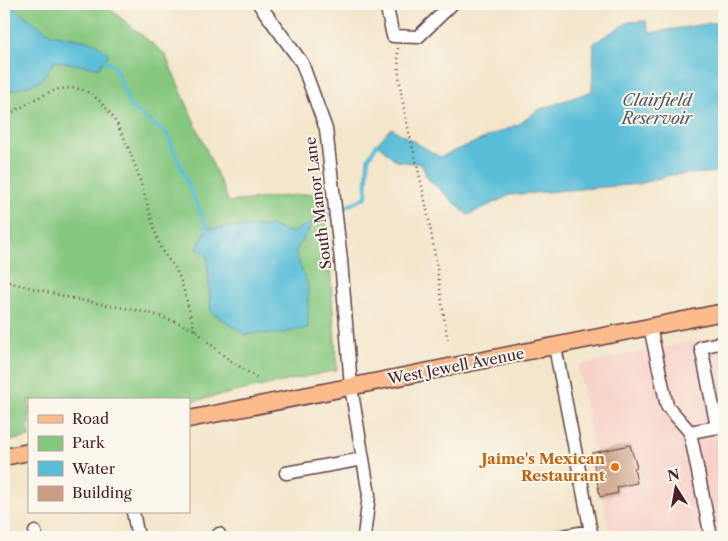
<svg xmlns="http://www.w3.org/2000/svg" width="728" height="541" font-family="'Libre Caslon Text',serif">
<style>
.built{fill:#f7d1c7}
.green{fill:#86c77f;stroke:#687355}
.water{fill:#5abed8;stroke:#526e82}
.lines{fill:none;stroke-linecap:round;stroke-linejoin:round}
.stream{stroke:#5abed8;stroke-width:4}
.building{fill:#cb9e84}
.minor-casing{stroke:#633d43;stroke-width:15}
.major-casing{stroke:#633d43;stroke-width:19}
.path{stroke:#633d43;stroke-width:2.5;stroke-dasharray:1 4;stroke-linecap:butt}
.minor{stroke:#fff;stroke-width:12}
.major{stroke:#fbbb8c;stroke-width:16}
.food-dot{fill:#e8710a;stroke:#fbf7ec;stroke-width:2}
.labels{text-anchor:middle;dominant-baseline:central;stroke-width:4;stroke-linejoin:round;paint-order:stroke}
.street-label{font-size:15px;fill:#4a1f2b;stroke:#fbf7ec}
.food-label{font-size:15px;font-weight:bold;fill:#c56008;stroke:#fbf7ec;text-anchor:end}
.water-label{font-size:16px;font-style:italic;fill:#505768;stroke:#fbf7ec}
</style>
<rect width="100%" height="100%" fill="#fbf7ec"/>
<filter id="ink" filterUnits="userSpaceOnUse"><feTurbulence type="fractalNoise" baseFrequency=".02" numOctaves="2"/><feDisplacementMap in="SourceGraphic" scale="10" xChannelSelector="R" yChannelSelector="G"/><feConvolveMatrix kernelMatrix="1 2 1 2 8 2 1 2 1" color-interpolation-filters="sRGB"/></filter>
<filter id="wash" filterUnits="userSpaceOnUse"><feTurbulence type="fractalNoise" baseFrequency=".0096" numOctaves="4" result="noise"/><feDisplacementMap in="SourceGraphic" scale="20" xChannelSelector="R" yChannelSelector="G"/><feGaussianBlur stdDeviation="1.12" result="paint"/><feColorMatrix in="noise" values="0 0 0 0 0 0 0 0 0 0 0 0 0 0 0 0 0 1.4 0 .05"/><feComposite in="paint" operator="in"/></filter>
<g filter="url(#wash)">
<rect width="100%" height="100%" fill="#f3e6cb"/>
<path class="built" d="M724,335V537H610L578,365Z"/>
<path class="green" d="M4,4H104L165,54L229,202L325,192L337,370L189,402V400H29V437L4,442Z"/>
<path class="water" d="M4,4H8L51,34L94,42L109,54L98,68L55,61L39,82L4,93Z
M646,21L650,33L724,21V172L670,175L639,184L510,195L468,215L427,178L422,164L397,161L377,144L391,128L440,157L521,123L538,110L592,91L594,43L628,22Z
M314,221L295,252L308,286V328L277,334L258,333L246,335L211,312L207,255L197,249L207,228L271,226L292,233Z"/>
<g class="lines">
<path class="stream" d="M103,59L115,67L130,107L167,134L207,228
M339,210L366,197L368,159L377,144
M314,221L332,213"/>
</g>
<g id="blocks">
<path class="building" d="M630,445L637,467L634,468L637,483L617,487L618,493L600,497L592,453Z"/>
</g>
</g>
<g filter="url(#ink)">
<use href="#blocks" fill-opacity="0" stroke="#633d43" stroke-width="1"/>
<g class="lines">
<g class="minor-casing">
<path id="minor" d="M259,4L302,63L326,129L341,260L351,387L369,495L364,537
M386,4L393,36L418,37L452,4
M650,327L667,406L690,432L711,537
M555,347L592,537
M717,427L701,347L724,342
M690,432L724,426
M286,473L363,459
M133,512L138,537
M35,532L36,537
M219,534V537
M558,537L591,531"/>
</g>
<g class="major-casing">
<path id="major" d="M189,419L724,312
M4,457L29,452"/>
</g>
<path class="path" d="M398,48C397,96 413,144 423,191C434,240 440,292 448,342
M4,116C27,107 46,87 72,88C126,91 145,207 160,246C163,255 171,261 175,268C185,286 188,310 195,330
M4,281L75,299L150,313L176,322L195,330L224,356L258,379"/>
<use href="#minor" class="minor"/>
<use href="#major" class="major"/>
</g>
</g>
<circle class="food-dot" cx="615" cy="467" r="5"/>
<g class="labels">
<g class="street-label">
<text transform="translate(318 203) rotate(-97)">South Manor Lane</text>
<text transform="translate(456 366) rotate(-11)">West Jewell Avenue</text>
</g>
<g class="food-label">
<text x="605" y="458">Jaime's Mexican<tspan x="605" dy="17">Restaurant</tspan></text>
</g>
<g class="water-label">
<text x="657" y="100">Clairfield<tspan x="657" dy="18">Reservoir</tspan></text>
</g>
</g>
<rect width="728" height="541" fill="none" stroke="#fbf7ec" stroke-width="20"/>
<rect x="28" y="398" width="162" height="115" fill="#fbf7ec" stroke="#b4a19f"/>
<rect x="38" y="415" width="25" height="8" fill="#fbbb8c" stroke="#b4a19f"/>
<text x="72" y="424" font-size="15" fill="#4a1f2b">Road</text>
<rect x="38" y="436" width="25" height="15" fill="#86c77f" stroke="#b4a19f"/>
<text x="72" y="448" font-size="15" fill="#4a1f2b">Park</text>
<rect x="38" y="461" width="25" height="15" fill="#5abed8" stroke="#b4a19f"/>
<text x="72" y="474" font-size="15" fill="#4a1f2b">Water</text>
<rect x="38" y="486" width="25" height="15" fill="#cb9e84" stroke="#b4a19f"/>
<text x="72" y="498" font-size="15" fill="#4a1f2b">Building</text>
<g transform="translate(676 488) rotate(349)" stroke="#fbf7ec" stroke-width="4" paint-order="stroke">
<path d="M0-4L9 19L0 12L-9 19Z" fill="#4a1f2b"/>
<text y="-8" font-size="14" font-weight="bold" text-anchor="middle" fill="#4a1f2b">N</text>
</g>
</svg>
